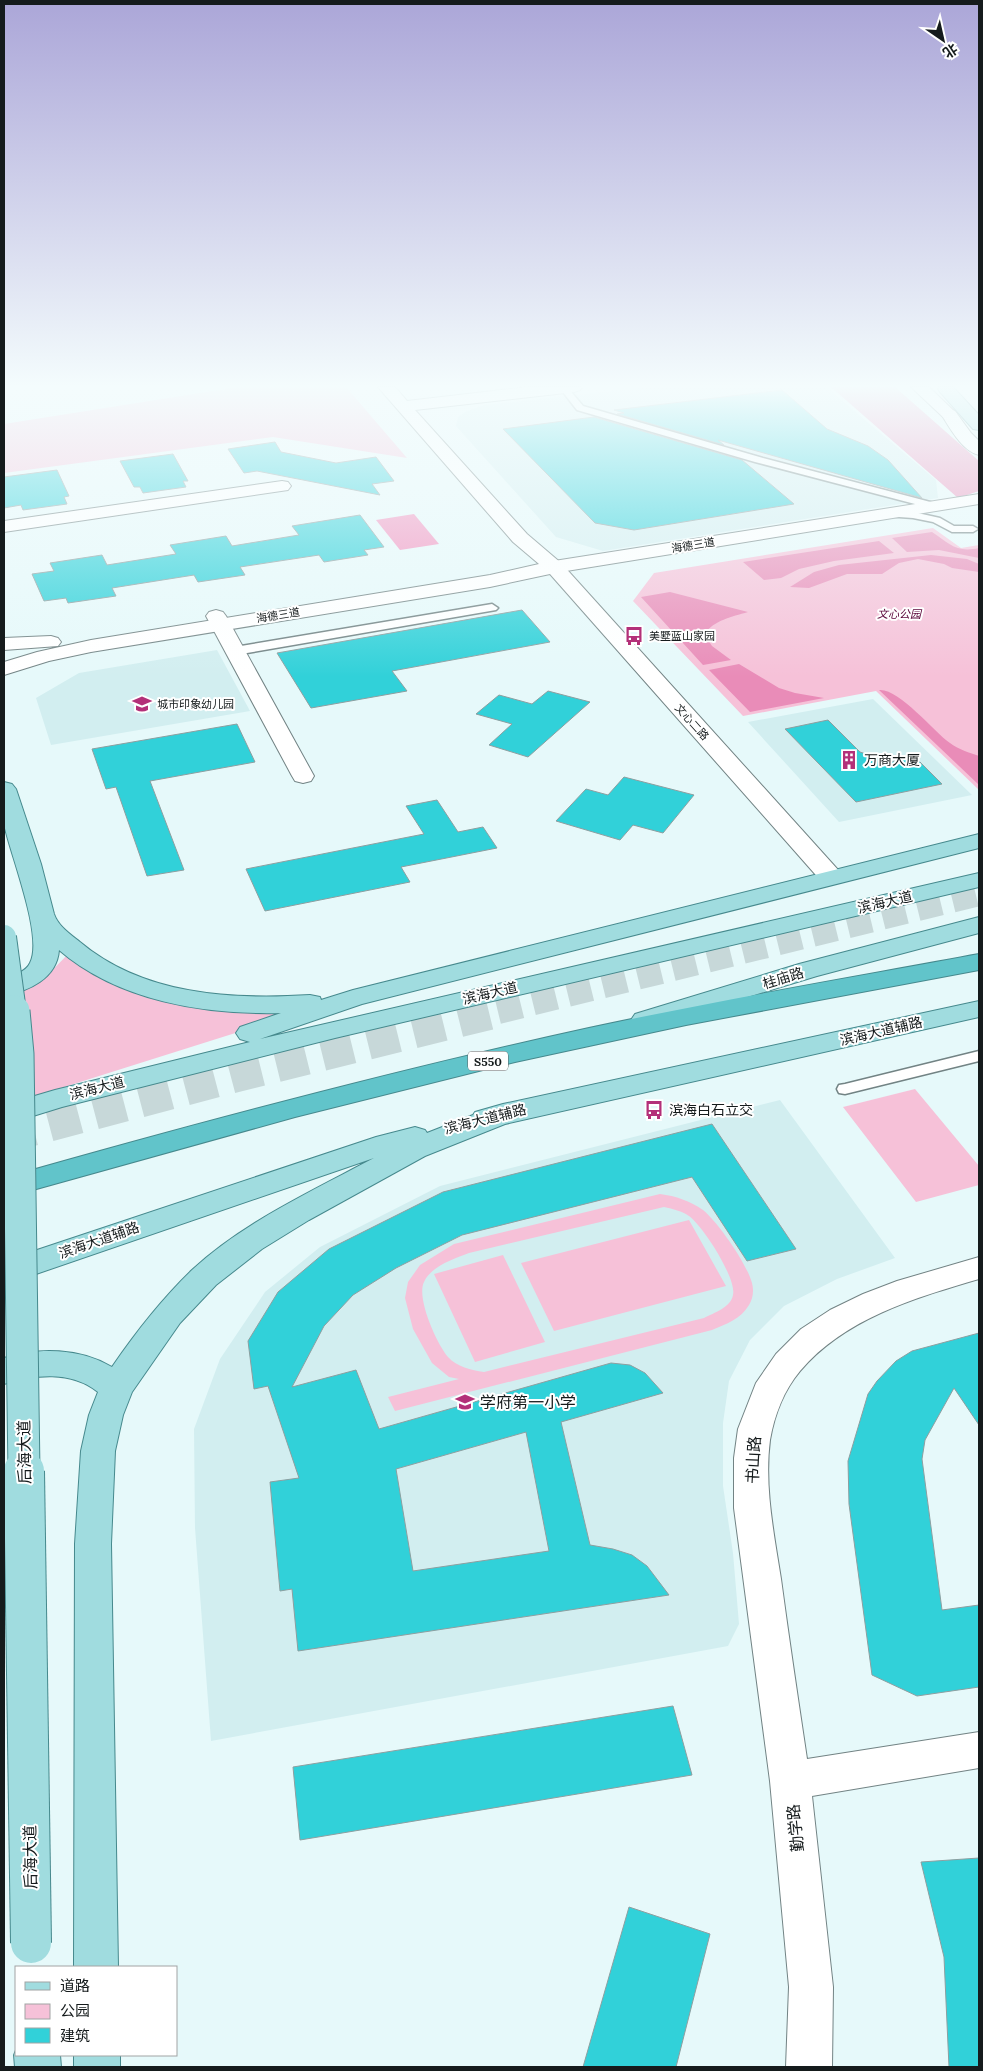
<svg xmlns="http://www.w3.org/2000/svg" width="983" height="2071" font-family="Lora,'Noto Sans SC',serif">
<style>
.built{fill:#d2eef0}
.green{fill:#f6c1d8;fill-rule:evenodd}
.forest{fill:#e98cb8}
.water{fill:#f192bf}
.building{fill:#31d1d9;stroke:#8d9fa0;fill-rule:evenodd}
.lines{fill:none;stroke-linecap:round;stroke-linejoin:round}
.highway-tunnel-far1{stroke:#c7d8d9;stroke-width:24;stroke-dasharray:24 12;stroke-linecap:butt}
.highway-tunnel{stroke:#c7d8d9;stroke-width:31;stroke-dasharray:31 16;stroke-linecap:butt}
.lane-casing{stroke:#728384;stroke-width:3}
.street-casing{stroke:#728384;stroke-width:2}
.secondary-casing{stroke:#728384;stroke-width:2}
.primary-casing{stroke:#46898d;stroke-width:2}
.highway-casing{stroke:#46898d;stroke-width:2}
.lane{fill:#fff;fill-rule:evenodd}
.street{fill:#fff;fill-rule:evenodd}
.secondary{fill:#fff;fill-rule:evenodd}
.primary{fill:#a0dcdf;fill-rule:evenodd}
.highway{fill:#61c4ca;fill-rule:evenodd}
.primary-bridge-far2-casing{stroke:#46898d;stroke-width:26;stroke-linecap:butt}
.primary-bridge-far1-casing{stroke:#46898d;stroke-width:33;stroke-linecap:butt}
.primary-bridge-casing{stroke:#46898d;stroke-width:42;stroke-linecap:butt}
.primary-bridge-far2{stroke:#a0dcdf;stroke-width:24}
.primary-bridge-far1{stroke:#a0dcdf;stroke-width:31}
.primary-bridge{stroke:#a0dcdf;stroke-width:40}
.labels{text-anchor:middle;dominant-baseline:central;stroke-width:4;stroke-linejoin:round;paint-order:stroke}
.far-street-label{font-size:11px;fill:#151b1c;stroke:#fff}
.far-park-label{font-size:11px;font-style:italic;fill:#590438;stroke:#fff}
.far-poi-label{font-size:11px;fill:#151b1c;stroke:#fff;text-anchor:start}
.shield{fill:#fff;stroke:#5b5f60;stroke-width:1}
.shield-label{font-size:12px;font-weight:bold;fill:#151b1c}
.poi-label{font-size:14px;fill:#151b1c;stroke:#fff;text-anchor:start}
.street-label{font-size:14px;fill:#151b1c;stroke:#fff}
.near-poi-label{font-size:16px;fill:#151b1c;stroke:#fff;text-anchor:start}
.near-street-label{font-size:16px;fill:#151b1c;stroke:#fff}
</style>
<rect width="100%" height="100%" fill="#e6f9fa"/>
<path class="built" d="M649,387H826L936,480L938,498L603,551L556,537L456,426L458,417L465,412L484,405Z
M217,650L250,711L51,745L36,698L79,673Z
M873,699L972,795L839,822L748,722Z
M780,1100L895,1258L837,1279L784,1306L750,1340L729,1381L723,1423V1486L733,1553L739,1624L728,1646L211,1741L195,1528L194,1429L220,1359L265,1292L320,1247L440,1186Z"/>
<path class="green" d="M238,387H346L407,458L273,437L4,473V424Z
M933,528L961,548L979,545V790L876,691L743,716L633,601L654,573Z
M67,955L235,1012L296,1014L4,1106L7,996C38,986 45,978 67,955Z
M915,1089L979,1166V1185L916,1202L843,1107Z
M660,1194C676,1196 690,1201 703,1210C718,1222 747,1264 752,1283C754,1290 753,1299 749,1305C741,1319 726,1324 712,1330L395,1411L388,1397L459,1379L449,1377L432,1363L413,1329L405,1298L408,1282L420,1265L454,1244ZM664,1207C673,1209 682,1211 689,1216C703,1226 737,1279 733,1295C731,1307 714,1313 704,1318L484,1372C471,1370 457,1367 448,1357C437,1344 416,1298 424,1282C431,1266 454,1259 469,1253Z
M689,1220L726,1286L554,1331L521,1263Z
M503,1255L545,1342L475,1362L434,1274Z"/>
<path class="forest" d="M831,387H895L979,461V491L958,498Z
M932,532C950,544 956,553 979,548V558L939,550L907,552L892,538Z
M879,541L894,553L834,561L799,569L781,578L764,580L743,562Z
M931,555L967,559L979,564V572L952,568L944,564L918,559L899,563L882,574H847L809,588L790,587L814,572L839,565Z
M670,592L748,612C731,617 715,620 704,634L712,646L731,660L703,665L641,597Z
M739,664L779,688L795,693L824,698L750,712L709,670Z
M879,690C899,688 933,731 950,743C958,749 970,753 979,756V785Z"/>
<path class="water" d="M414,514L439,544L400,550L376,520Z"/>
<path class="building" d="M782,390L827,429L868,446L888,460L922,498L718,440L724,445L617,414L624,413L614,410Z
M594,417L742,460L794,504L634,530L595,523L503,429Z
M275,442L281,452L336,463L376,457L394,481L372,484L380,495L257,471L244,473L228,449Z
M173,454L188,481H183L186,487L143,493L140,487H134L120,461Z
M57,470L69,496L64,497L67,504L23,510L21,505L4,508V477Z
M360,515L384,547L364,550L368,555L324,562L319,555L240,567L245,575L198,582L194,575L112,588L116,596L68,603L66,598L44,601L32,574L54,571L50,563L102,555L107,565L176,554L170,545L226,536L232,546L299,535L292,526Z
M522,610L550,642L392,671L407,691L311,708L277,653Z
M548,691L590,702L528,757L489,745L512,724L476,714L499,695L532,704Z
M828,720L860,752L890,762L915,757L942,784L856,802L785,729Z
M237,724L255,762L150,781L184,870L147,876L116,787L106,789L92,749Z
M624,777L694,795L663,833L633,825L620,840L556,821L586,789L608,795Z
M437,800L458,832L483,827L497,848L401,867L410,882L265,911L246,869L424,834L406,806Z
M712,1124L796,1249L747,1261L692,1177L462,1235L396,1268L353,1295L324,1326L292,1387L356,1370L379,1429L611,1363L630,1365L645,1373L663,1393L561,1422L590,1545L613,1549L632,1555L647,1566L669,1595L298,1651L292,1589L280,1591L270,1482L299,1478L268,1386L254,1389L248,1341L278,1292L329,1249L443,1192ZM526,1432L549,1551L413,1571L396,1469Z
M979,1333V1425L954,1388L925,1440L922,1459L942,1610L979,1605V1687L917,1696L872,1675L849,1504L848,1461L868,1394L877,1381L896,1361L912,1351Z
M673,1706L692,1775L300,1840L293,1767Z
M979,1858V2067H949L944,1957L921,1862Z
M629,1907L710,1934L676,2067H583Z"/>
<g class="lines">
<path class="highway-tunnel-far1" d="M498,1012L979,894"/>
<path class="highway-tunnel" d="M4,1138L235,1077L503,1011"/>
<g class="lane-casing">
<path id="lane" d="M559,387H567L583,406L763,458L938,504L939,506L934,509L755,462L577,410Z
M889,511L913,512L940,518L954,526H973L978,529L973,532H952L933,522L913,518L885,516L884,514Z
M492,604L498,608L496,610L235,655L229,651L235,647Z
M979,1051V1061L845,1094L839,1093L837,1089L839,1085L845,1084Z"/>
</g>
<g class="street-casing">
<path id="street" d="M949,409L955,411L971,433L979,441V455C962,451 950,428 941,414L943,411Z
M282,481L288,482L291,486L288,490L4,532V521Z
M979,494V504L554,573L547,571L544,567L547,563L554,561Z
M216,610L223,612L226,616L314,776L311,781L303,783L295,781L292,776L206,616L209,612Z
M979,1257V1279C915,1298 845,1318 800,1371C784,1390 774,1416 770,1440C764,1486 774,1534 781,1579C789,1639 798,1699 807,1759L979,1732V1768L812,1796L833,1987L832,2067H786L789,1987L770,1781L734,1508V1458L738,1429L756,1383L776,1354L801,1329L830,1310L863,1294L897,1281Z"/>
</g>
<g class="secondary-casing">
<path id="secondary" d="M378,387H395L407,401L528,387H582L580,390L574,392L415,410L527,534L561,563L840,872L843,877L840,882L831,884L822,882L550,574L490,587L91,652L49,661L4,675V662L37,652L91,640L490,575L539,564L513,542Z
M911,387H929L957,414L955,417H943Z
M51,636L58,638L61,642L58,646L4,650V638Z"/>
</g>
<g class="primary-casing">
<path id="primary" d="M939,387H953L979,415V430L973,429L940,392L938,389Z
M4,782L12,784L16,789L41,864L54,914C58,926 70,934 80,942C143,995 231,1000 310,995L320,997L321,1000L353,990L979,834V848L362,1004L260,1039L979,873V887L335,1038L62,1107L4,1125V1105L55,1090L250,1042L240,1039L236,1033L240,1027L281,1013C204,1015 118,1001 59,950C57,979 28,991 4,996V979C12,976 26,972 30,963C44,937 10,854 4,824C1,812 3,795 4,782Z
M979,917V933L817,976L645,1028L635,1026L631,1020L635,1014L799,964Z
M979,1001V1017L505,1124L425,1156L309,1220L262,1249L216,1285L180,1323L132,1392L123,1415L115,1451L111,1544L118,1967H74L75,1544L81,1451L89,1415L98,1392C70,1370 35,1375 4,1384V1358C39,1347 80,1348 112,1367C136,1332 162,1299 192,1270C244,1222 312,1191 374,1158L4,1285V1261L376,1137L415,1127L425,1130L427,1133L473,1115L475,1112L503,1104Z
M16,2050V2055H60L61,2067H15L14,2055Z
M74,2055H120V2067H74Z"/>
</g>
<g class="highway-casing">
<path id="highway" d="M979,954V970L686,1025L515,1062L295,1117L4,1198V1178C197,1123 392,1071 589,1028C718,1000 849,978 979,954Z"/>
</g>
<use href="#lane" class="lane"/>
<use href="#street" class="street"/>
<use href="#secondary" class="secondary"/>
<use href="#primary" class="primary"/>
<use href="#highway" class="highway"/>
<g class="primary-bridge-far2-casing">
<path id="primary-bridge-far2" d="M4,937L14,1012"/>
</g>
<g class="primary-bridge-far1-casing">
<path id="primary-bridge-far1" d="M14,1011L18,1054L24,1472"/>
</g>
<g class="primary-bridge-casing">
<path id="primary-bridge" d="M24,1471L31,1943"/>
</g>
<use href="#primary-bridge-far2" class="primary-bridge-far2"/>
<use href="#primary-bridge-far1" class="primary-bridge-far1"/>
<use href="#primary-bridge" class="primary-bridge"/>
</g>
<linearGradient id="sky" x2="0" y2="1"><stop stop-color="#aba6d8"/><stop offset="0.57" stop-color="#f4fcfd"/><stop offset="1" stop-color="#f4fcfd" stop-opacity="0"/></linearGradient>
<rect width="983" height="677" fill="url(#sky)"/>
<defs>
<g id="bus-bare" transform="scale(1.5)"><path d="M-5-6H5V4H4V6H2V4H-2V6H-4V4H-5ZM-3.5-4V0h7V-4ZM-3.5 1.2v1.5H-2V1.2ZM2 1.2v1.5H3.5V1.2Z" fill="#b33079" stroke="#fff" stroke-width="2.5" paint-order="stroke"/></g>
<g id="school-bare" transform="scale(1.5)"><path d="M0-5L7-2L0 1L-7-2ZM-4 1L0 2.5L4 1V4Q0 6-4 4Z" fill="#b33079" stroke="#fff" stroke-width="2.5" paint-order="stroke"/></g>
<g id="building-bare" transform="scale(1.5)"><path d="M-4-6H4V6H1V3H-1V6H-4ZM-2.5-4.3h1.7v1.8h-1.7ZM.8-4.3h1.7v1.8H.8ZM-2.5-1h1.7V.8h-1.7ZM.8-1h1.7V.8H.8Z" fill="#b33079" stroke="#fff" stroke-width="2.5" paint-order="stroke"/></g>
</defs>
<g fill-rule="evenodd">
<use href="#bus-bare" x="634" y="636"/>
<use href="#school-bare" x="142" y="704"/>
<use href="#building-bare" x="849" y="760"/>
<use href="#bus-bare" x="654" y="1110"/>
<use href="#school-bare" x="465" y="1402"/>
</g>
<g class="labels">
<g class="far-street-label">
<text transform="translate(693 545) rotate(-9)">海德三道</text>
<text transform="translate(278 615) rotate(-9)">海德三道</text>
<text transform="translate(692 722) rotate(48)">文心二路</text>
</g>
<g class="far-park-label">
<text x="899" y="614">文心公园</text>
</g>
<g class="far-poi-label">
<text x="649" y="636">美墅蓝山家园</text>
<text x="157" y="704">城市印象幼儿园</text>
</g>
<rect class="shield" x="468" y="1051.5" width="40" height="19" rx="4"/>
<g class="shield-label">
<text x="488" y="1061">S550</text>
</g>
<g class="poi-label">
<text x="864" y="760">万商大厦</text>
<text x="669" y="1110">滨海白石立交</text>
</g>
<g class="street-label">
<text transform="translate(885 902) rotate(-13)">滨海大道</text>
<text transform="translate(783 978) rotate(-17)">桂庙路</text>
<text transform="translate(490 993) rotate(-13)">滨海大道</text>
<text transform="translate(881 1031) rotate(-13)">滨海大道辅路</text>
<text transform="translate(97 1088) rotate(-14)">滨海大道</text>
<text transform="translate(485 1119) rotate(-14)">滨海大道辅路</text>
<text transform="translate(99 1240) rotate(-19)">滨海大道辅路</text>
</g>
<g class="near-poi-label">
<text x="480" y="1402">学府第一小学</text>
</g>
<g class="near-street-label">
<text transform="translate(24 1452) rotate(-91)">后海大道</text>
<text transform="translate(753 1460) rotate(-87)">书山路</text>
<text transform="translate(795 1828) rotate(-96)">勤学路</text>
<text transform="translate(30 1857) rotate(-91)">后海大道</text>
</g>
</g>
<rect width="983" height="2071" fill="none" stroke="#151b1c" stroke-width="10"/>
<rect x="15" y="1966" width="162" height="90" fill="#ffffff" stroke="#a1a4a4"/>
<rect x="25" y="1982" width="25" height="8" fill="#a0dcdf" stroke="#a1a4a4"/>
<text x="60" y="1991" font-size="15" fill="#151b1c">道路</text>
<rect x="25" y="2004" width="25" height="15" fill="#f6c1d8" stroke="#a1a4a4"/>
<text x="60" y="2016" font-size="15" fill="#151b1c">公园</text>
<rect x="25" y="2028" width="25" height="15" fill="#31d1d9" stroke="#a1a4a4"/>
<text x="60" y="2041" font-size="15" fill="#151b1c">建筑</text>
<g transform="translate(943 40) rotate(146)" stroke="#ffffff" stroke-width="4" paint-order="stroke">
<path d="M0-4L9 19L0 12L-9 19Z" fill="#151b1c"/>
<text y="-8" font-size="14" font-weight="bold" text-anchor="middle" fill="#151b1c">北</text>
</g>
</svg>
